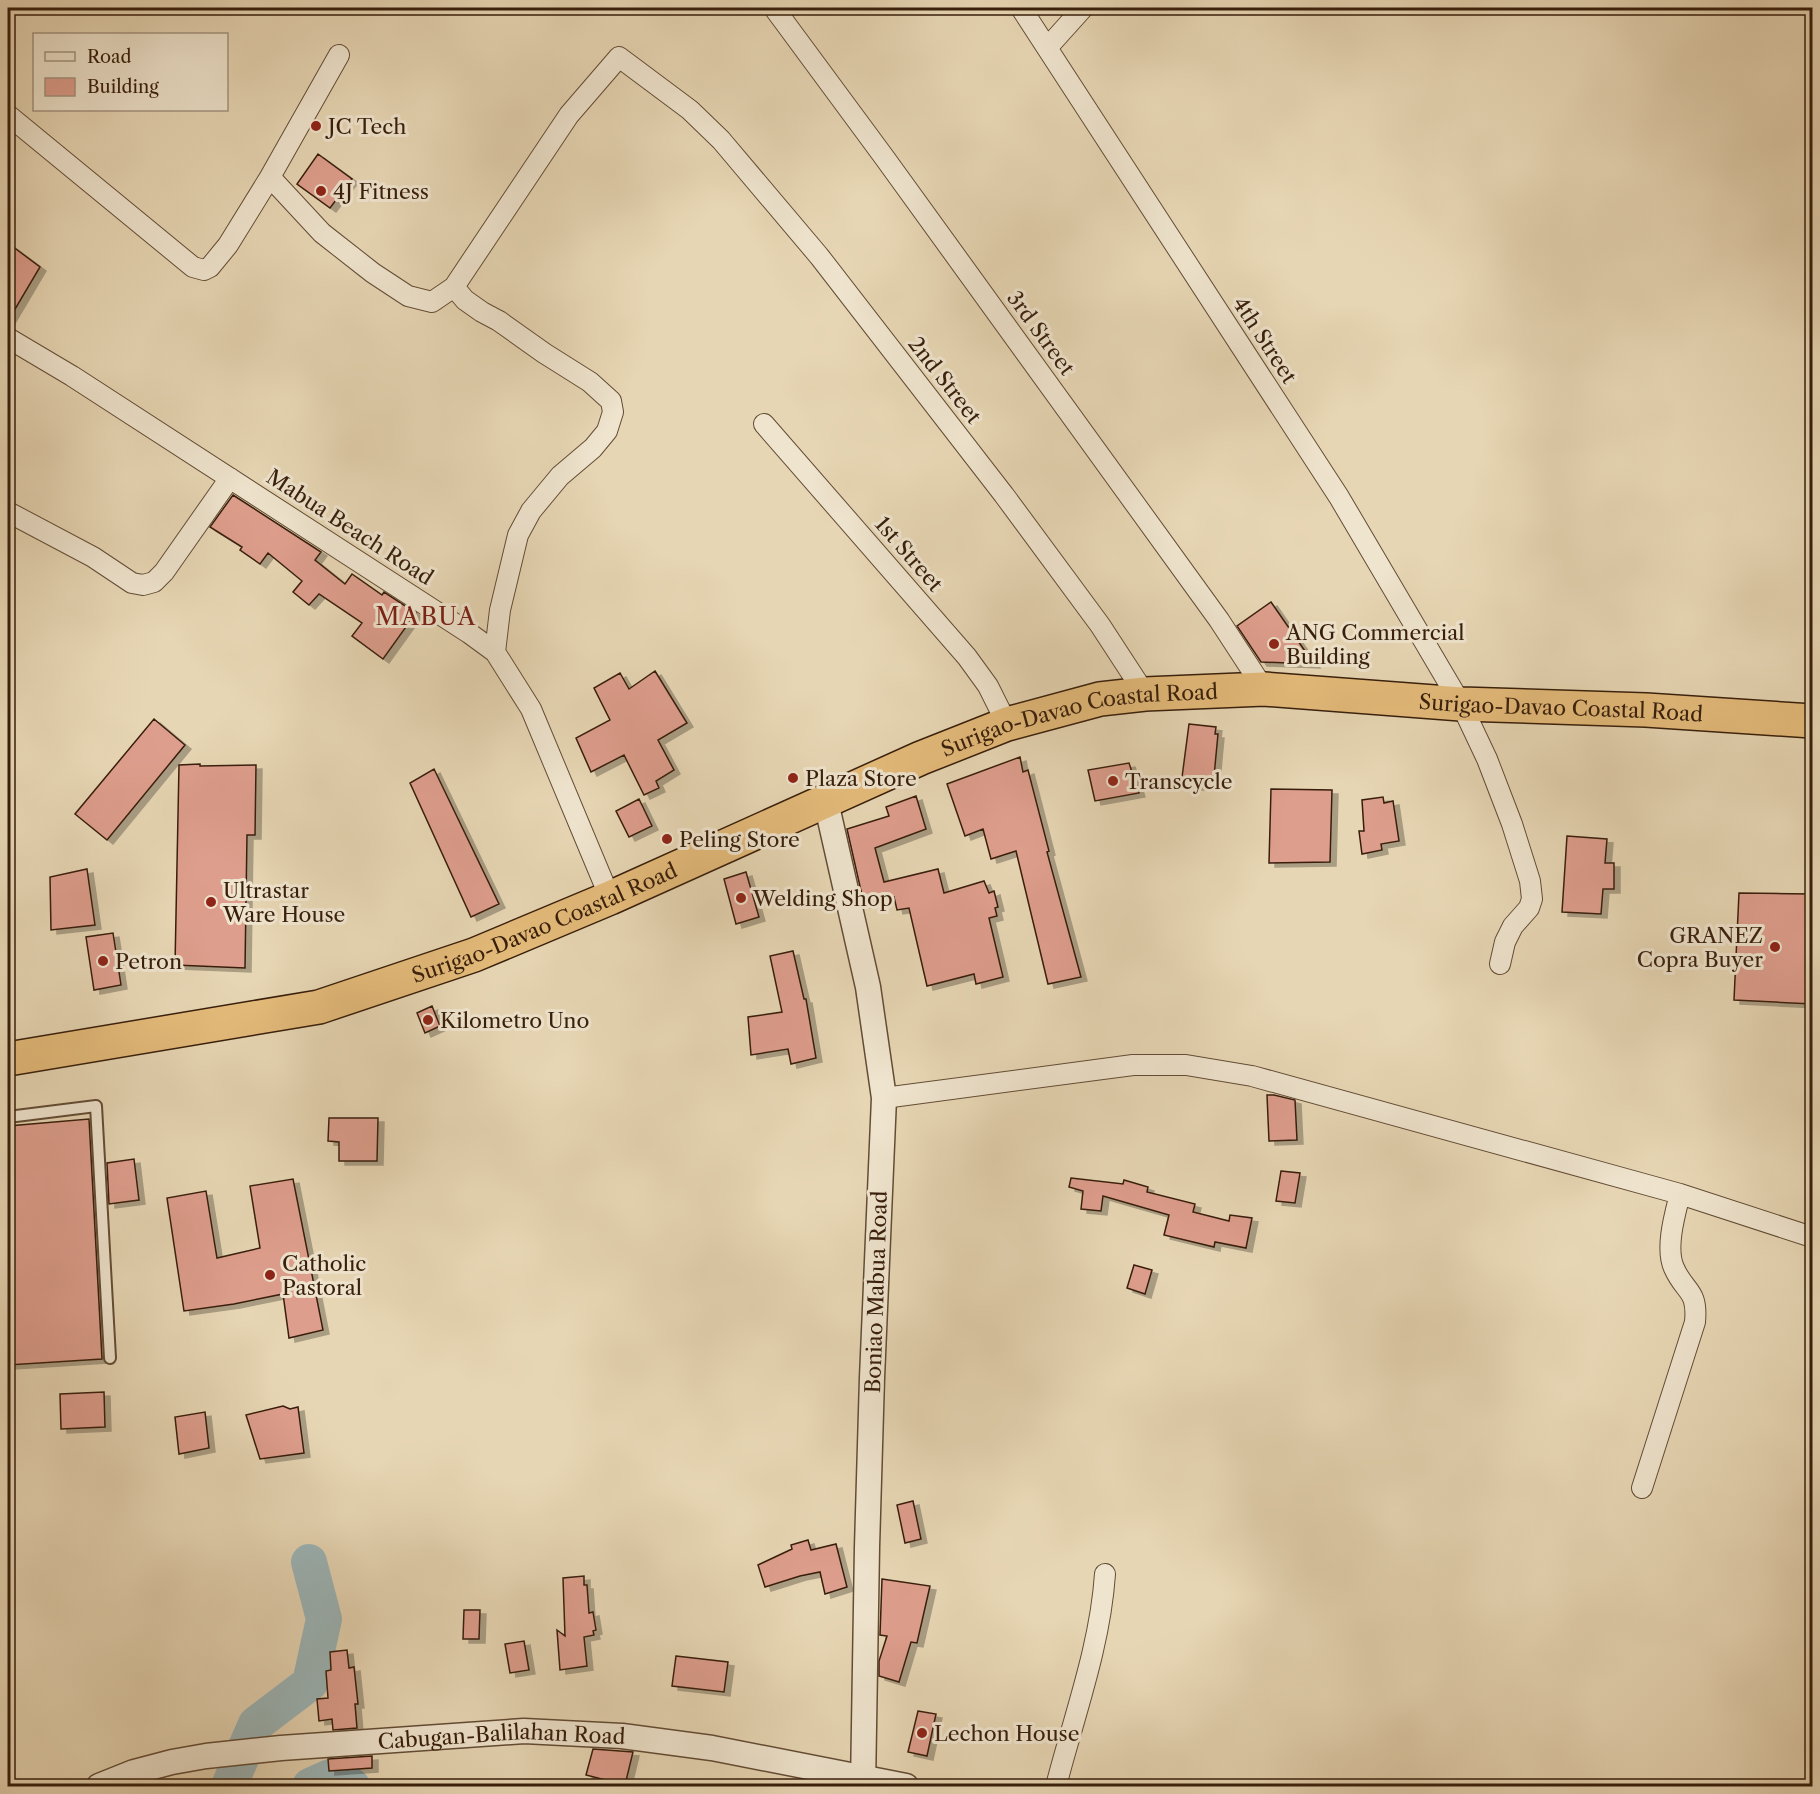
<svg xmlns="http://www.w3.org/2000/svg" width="1820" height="1794" font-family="'Libre Caslon Text',serif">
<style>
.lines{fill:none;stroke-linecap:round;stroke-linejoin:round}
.river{stroke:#9cb6b9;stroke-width:36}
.building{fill:#de9e8d;stroke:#371e0b;stroke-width:1.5;filter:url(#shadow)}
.service-casing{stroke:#634c35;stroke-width:14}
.minor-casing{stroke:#634c35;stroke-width:22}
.tertiary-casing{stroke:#634c35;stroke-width:27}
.trunk-casing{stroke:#371e0b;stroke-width:36}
.service{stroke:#efe4ce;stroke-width:10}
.minor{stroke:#efe4ce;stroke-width:20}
.tertiary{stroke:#efe4ce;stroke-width:24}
.trunk{stroke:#e4bb7a;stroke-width:33}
.poi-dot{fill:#8f2418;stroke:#efe4ce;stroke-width:2}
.labels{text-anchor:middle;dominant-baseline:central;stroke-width:6;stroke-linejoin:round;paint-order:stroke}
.poi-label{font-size:21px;fill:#371e0b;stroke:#efe4ce;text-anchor:start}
.street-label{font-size:21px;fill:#371e0b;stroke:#efe4ce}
.quarter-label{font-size:24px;letter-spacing:1.5px;fill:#7a1f14;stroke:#efe4ce}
</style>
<defs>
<filter id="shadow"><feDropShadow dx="6" dy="4" stdDeviation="0" flood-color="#0004"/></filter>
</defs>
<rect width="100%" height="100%" fill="#e7d6b4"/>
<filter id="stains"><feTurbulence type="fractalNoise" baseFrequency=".00333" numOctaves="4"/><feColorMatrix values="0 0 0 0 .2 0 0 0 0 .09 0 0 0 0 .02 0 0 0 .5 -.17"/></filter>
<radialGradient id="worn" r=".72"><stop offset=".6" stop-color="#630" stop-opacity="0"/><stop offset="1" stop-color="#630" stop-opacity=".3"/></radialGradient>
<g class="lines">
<path class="river" d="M229,1786L256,1724L310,1683L324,1619L309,1562
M310,1786L330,1777L352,1786"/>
</g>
<path class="building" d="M318,154L352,179L330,208L297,184Z
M8,243L40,267L8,321Z
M233,495L321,552L315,560L345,584L352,574L382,595L384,592L416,613L383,659L352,636L362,623L319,594L309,605L293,592L302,581L268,553L260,564L240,550L242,547L210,527Z
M1271,602L1314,664L1261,662L1237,626Z
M655,671L687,723L658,740L674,770L656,781L659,788L644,795L624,755L591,772L576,738L610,720L594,688L620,673L629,689Z
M154,719L185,745L107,840L75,814Z
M1189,724L1216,727L1215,734H1218L1213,787L1181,785Z
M1020,757L1023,772L1028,770L1049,851L1047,852L1081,977L1048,984L1016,851L991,859L983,829L965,836L947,784Z
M1129,763L1139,793L1095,801L1088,770Z
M200,764V766L256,765L255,835H247L245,968L175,965L179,765Z
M434,769L499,904L471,917L410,783Z
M1271,789L1332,790L1330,862L1269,863Z
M916,796L926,829L875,848L884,882L938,869L944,893L984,881L989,893L994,891L998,907L995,908L997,916L989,918L1003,977L976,984L974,974L927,986L909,908L897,910L894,897L864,904L847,829L889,816L886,807Z
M1383,797L1384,803L1393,801L1399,841L1381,844L1382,850L1362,854L1359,831H1364L1362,800Z
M639,799L652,826L629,837L616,811Z
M1567,836L1607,839L1605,863H1614V889H1603L1601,914L1562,912Z
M87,869L95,925L51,930L50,877Z
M746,872L759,917L736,924L724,879Z
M1739,893L1812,894V1004L1734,1000Z
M113,933L121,985L94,990L86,937Z
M793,951L804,999H806L816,1058L791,1064L788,1049L751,1055L748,1017L782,1012L770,956Z
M432,1006L440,1026L425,1033L417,1013Z
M1267,1095H1274L1295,1100L1297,1140L1269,1141Z
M329,1118H378L377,1161H339V1142L328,1141Z
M89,1119L102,1359L8,1365V1126Z
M134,1159L139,1200L109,1204L107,1163Z
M1281,1171L1300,1173L1295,1203L1276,1201Z
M1071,1178L1123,1184L1124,1180L1148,1187L1147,1192L1195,1204L1193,1212L1229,1221L1230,1215L1252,1218L1246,1248L1215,1242L1214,1247L1164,1235L1169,1215L1103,1196L1101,1211L1081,1209L1083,1191L1069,1187Z
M293,1179L323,1330L289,1338L283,1294L234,1304L184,1311L167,1198L206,1191L217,1258L260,1248L250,1186Z
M1134,1265L1152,1270L1145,1294L1127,1288Z
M104,1392L105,1427L61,1429L60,1394Z
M283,1406L290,1409L298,1407L304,1453L260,1459L246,1415Z
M205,1412L209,1448L179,1454L175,1417Z
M913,1501L921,1539L905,1543L897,1505Z
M808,1540L811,1550L836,1544L847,1587L825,1594L820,1572L800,1576L765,1587L758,1565L792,1549L791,1545Z
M584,1576V1585H587L589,1613L593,1612L596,1630L593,1631L594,1635L584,1637L587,1666L560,1670L557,1630L565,1636L563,1578Z
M882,1579L930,1586L917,1643L911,1642L899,1682L879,1676V1661L887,1636L880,1635Z
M464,1610H480L479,1639H463Z
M524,1641L529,1670L510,1673L505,1644Z
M347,1650L349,1668L354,1667L358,1704H355L357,1728L333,1730L332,1719L319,1721L317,1699L328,1698L326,1671L331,1670L330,1652Z
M676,1656L728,1662L724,1692L672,1686Z
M918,1711L936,1714L927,1756L908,1752Z
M593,1749L633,1752L625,1785L586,1775Z
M372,1756V1768L329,1771L328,1759Z"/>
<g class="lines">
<g class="service-casing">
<path id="service" d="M8,1117L96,1106L110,1358"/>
</g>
<g class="minor-casing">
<path id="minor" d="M774,8L884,157L1219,620L1264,689
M1021,8L1339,497L1461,704L1487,759L1512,824L1530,881L1532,899L1529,908L1513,926L1505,942L1500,964
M1047,48L1083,8
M8,115L193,267L204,270L210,267L228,245L270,177L322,233L373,273L408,296L432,302L454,287L569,115L619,57L690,110L721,140L819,256L1004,495L1100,625L1145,694
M270,177L339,55
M454,287L465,300L482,312L499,321L544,353L590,382L611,401L613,412L607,431L593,448L560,476L531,511L518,535L500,610L495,652
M8,338L72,376L469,633L495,652L531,709L610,898
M764,424L967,657L988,686L1007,724
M8,512L93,557L132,583L143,585L154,582L164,572L230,478
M884,1098L1133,1065H1186L1252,1076L1680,1194L1812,1237
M1642,1488L1695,1322C1698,1289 1685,1293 1674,1268C1665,1248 1675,1214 1680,1194
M1056,1786C1074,1716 1100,1647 1105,1574"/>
</g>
<g class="tertiary-casing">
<g id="tertiary">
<path d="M826,802L868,987L884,1098L872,1378L867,1547L863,1786"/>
<path id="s1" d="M99,1786L134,1772L172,1762L206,1756L281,1748L524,1731L622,1736L712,1748L906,1786"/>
</g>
</g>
<g class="trunk-casing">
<g id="trunk">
<path id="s2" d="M8,1059L319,1007L474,955L610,898L921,758L1007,724L1100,699L1145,694L1264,689L1461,704L1646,710L1812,721"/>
</g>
</g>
<use href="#service" class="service"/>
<use href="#minor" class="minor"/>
<use href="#tertiary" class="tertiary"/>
<use href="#trunk" class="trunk"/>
</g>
<g class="poi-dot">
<circle cx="316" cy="126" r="6"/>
<circle cx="321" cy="191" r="6"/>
<circle cx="1274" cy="644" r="6"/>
<circle cx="793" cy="778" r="6"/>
<circle cx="1113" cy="781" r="6"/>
<circle cx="667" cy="839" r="6"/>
<circle cx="741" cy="898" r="6"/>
<circle cx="211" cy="902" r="6"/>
<circle cx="1775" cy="947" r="6"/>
<circle cx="103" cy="961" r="6"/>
<circle cx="428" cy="1020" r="6"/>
<circle cx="270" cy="1275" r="6"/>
<circle cx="922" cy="1733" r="6"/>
</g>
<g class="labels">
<g class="poi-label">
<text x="328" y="126">JC Tech</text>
<text x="333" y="191">4J Fitness</text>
<text x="1286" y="632">ANG Commercial<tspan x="1286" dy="24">Building</tspan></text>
<text x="805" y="778">Plaza Store</text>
<text x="1125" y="781">Transcycle</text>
<text x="679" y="839">Peling Store</text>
<text x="223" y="890">Ultrastar<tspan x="223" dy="24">Ware House</tspan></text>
<text x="753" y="898">Welding Shop</text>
<text x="1763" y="935" text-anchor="end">GRANEZ<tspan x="1763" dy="24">Copra Buyer</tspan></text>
<text x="115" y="961">Petron</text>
<text x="440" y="1020">Kilometro Uno</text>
<text x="282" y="1263">Catholic<tspan x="282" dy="24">Pastoral</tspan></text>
<text x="934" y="1733">Lechon House</text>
</g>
<g class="street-label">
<text transform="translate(1041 333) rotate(54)">3rd Street</text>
<text transform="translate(1265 340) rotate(57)">4th Street</text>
<text transform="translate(945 380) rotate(52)">2nd Street</text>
<text transform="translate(350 527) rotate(33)">Mabua Beach Road</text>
<text transform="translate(909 554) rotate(49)">1st Street</text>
<text stroke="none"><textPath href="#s2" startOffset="1618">Surigao-Davao Coastal Road</textPath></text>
<text stroke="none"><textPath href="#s2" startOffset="1132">Surigao-Davao Coastal Road</textPath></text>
<text stroke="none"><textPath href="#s2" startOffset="556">Surigao-Davao Coastal Road</textPath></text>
<text transform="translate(876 1292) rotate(-88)">Boniao Mabua Road</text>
<text stroke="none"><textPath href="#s1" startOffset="408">Cabugan-Balilahan Road</textPath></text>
</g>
<g class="quarter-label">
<text x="426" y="616">MABUA</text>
</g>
</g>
<rect width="1820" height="1794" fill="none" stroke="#e7d6b4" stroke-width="30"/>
<rect x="9" y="9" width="1802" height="1776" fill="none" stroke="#371e0b" stroke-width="3"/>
<rect x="15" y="15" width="1790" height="1764" fill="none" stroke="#371e0b" stroke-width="1.5"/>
<rect x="33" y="33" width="195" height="78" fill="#efe4ce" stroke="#a59580" stroke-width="1.5"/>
<rect x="45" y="52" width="30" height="9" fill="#efe4ce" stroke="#a59580" stroke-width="1.5"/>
<text x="87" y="63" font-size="18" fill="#371e0b">Road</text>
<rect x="45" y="78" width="30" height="18" fill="#de9e8d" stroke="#a59580" stroke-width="1.5"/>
<text x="87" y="93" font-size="18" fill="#371e0b">Building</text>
<rect width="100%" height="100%" filter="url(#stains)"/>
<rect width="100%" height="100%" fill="url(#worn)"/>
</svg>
